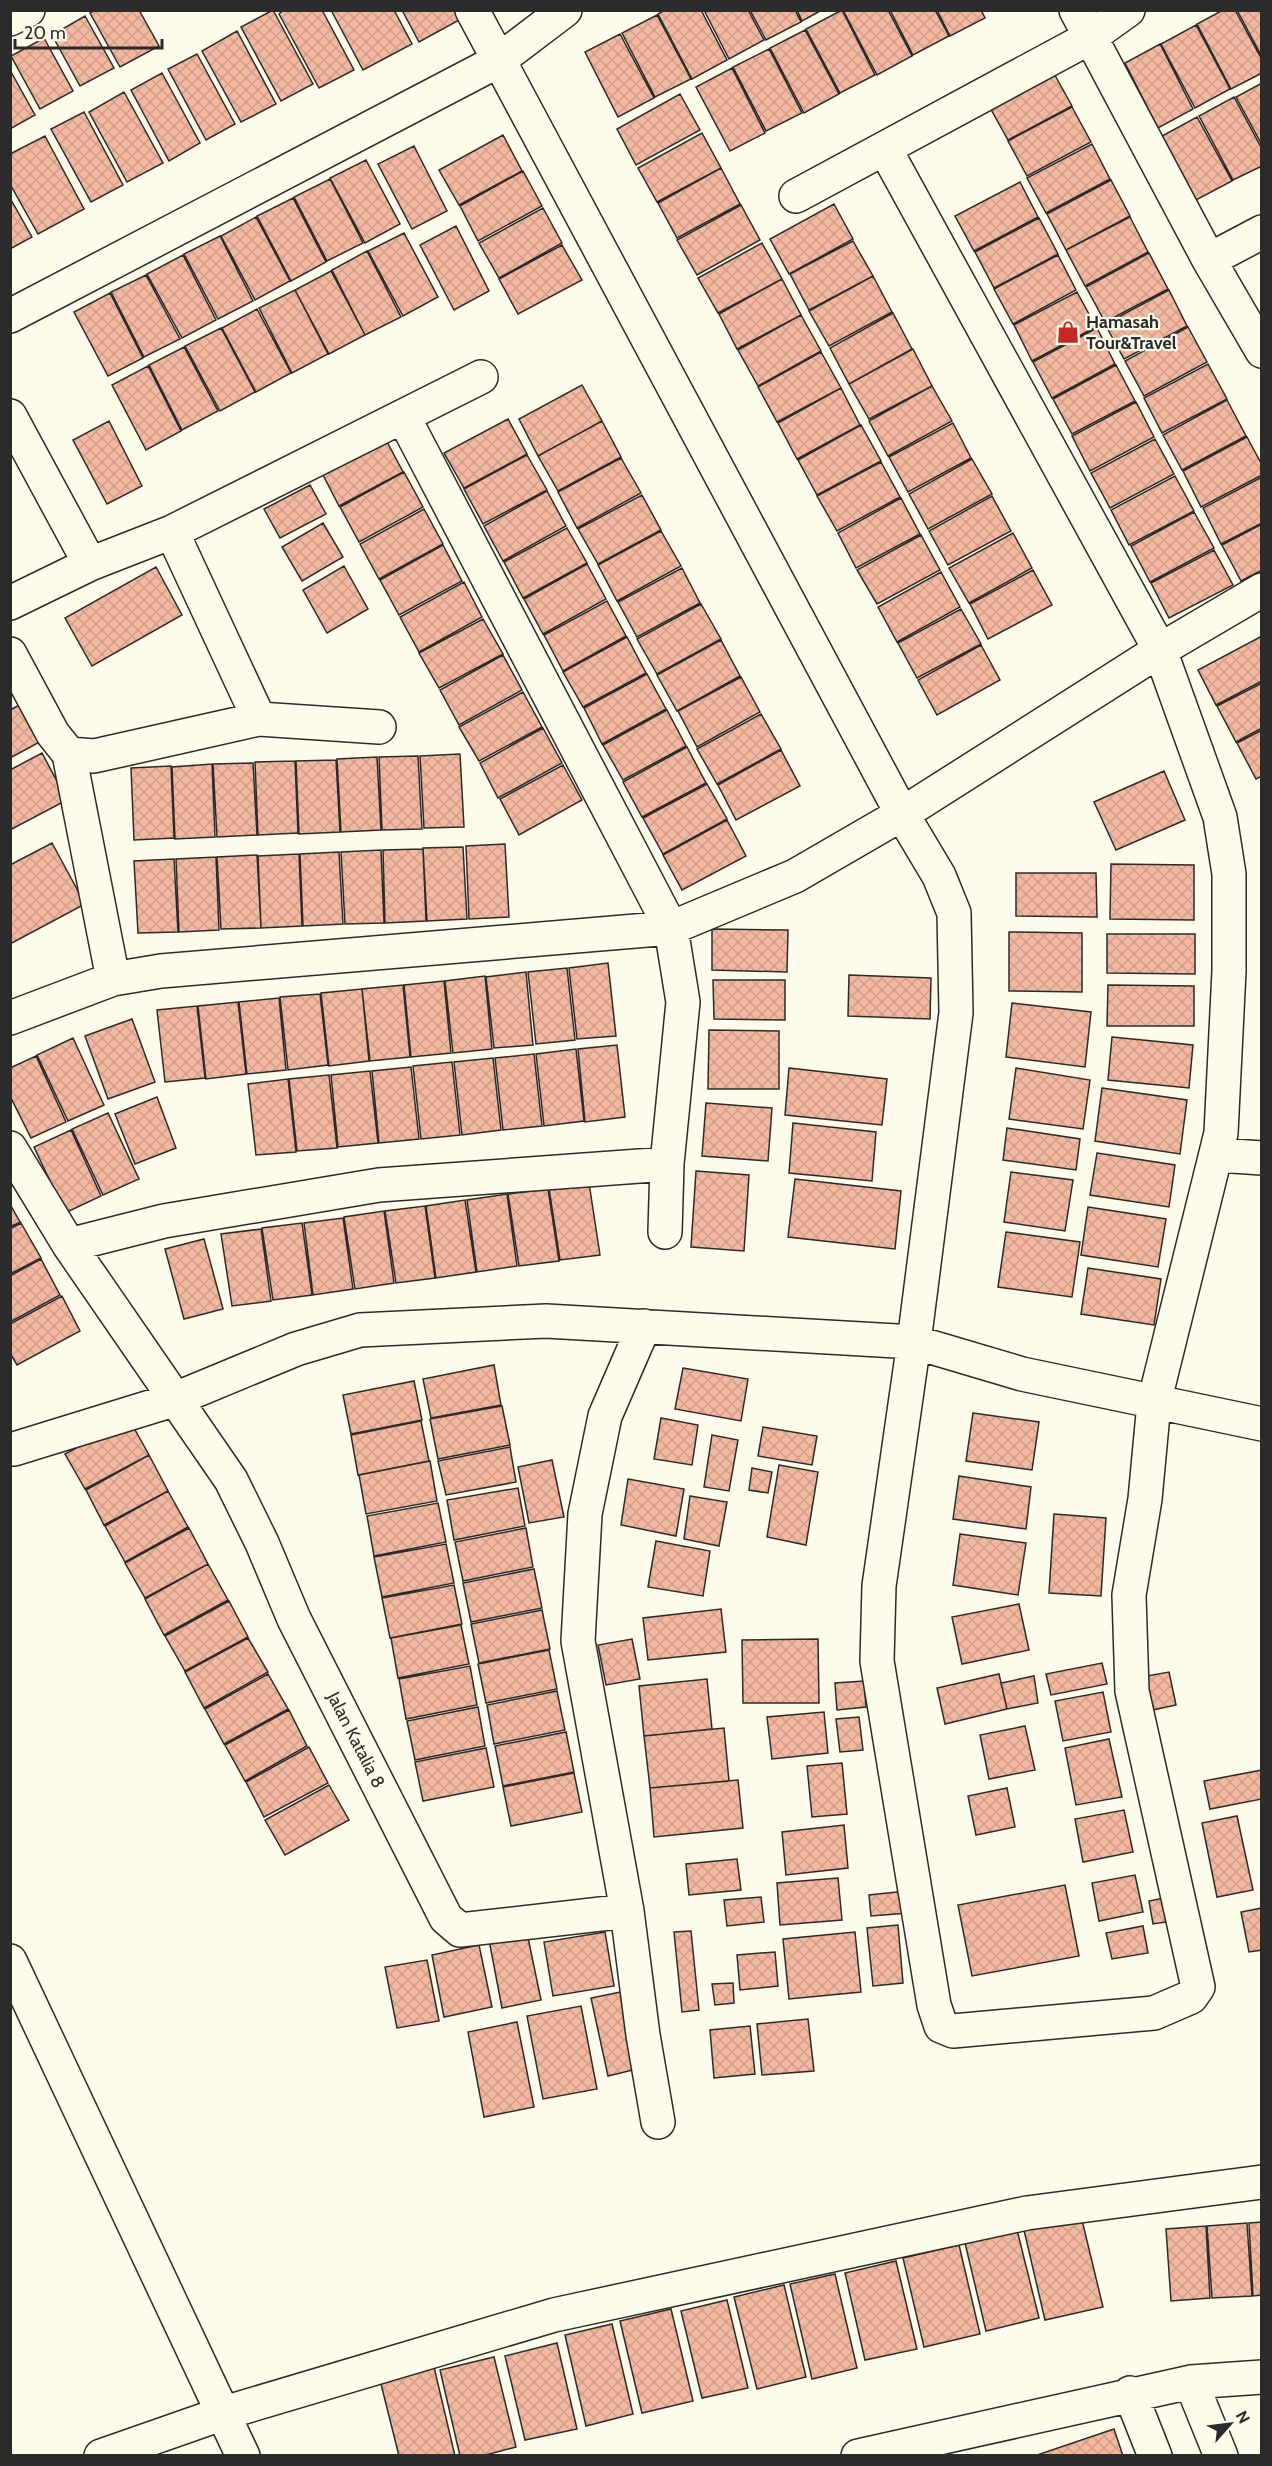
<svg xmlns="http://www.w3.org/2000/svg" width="1272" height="2466" font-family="Cabin,sans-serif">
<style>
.building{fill:url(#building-cross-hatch);stroke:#2b2b2b;stroke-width:1.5}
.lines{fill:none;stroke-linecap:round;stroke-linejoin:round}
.minor-casing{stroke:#2b2b2b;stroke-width:36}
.minor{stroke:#fdfbea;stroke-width:33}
.labels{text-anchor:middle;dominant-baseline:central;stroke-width:4.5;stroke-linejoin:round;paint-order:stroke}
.poi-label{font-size:18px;font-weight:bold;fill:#2b2b2b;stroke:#fdfbea;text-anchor:start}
.street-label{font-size:18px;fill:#2b2b2b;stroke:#fdfbea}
</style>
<defs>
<pattern id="building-cross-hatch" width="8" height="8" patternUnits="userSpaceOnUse" patternTransform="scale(1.5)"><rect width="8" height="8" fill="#f2b8a0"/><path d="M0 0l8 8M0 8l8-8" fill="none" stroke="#d09e8a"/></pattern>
</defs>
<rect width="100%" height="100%" fill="#fdfbea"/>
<path class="building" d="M95,10H139L159,46L120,67L90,13Z
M273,10L313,84L281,101L241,27Z
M284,10H322L354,70L319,88L279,14Z
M331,10H394L412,44L363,70Z
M402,10H456L461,19L419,42Z
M665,10H701L727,60L692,79L658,14Z
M704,10H748L764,40L729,59Z
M750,10H795L801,22L766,40Z
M797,10H822L802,21Z
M842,10L875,75L840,93L806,29Z
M843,10H888L912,56L877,75Z
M890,10H935L949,36L913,55Z
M937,10H981L985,18L950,36Z
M1223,10H1235L1262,60V73L1231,89L1197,24Z
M1237,10H1262V57Z
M657,15L691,79L655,97L622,33Z
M85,16L114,68L80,86L52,35Z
M1196,25L1230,89L1195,108L1161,44Z
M805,30L839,94L804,113L770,48Z
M237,31L276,104L241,122L202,51Z
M620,34L654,98L618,117L585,52Z
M44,38L73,91L40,109L11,56Z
M1160,44L1193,109L1158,128L1125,63Z
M769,49L802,113L766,131L733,67Z
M197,54L235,124L206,140L168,69Z
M732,68L765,133L730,151L696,87Z
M10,70L35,115L10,129Z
M1052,70L1072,106L1008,140L988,104Z
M162,73L200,143L169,161L131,90Z
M1262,83V145L1236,97Z
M124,92L163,163L127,182L89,112Z
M680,94L700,130L636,165L617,129Z
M1234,97L1262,149V166L1233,180L1199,116Z
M1072,107L1091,142L1027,176L1008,141Z
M84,112L123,185L91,202L51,129Z
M1197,117L1232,181L1196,200L1162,136Z
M702,133L721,168L657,202L638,168Z
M503,135L522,171L459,205L439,170Z
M45,136L84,209L38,234L10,184V154Z
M1092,144L1110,179L1046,213L1027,178Z
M414,146L447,211L412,229L378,164Z
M366,160L400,224L365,243L330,178Z
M721,168L740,204L677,238L658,203Z
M523,171L542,206L478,241L460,206Z
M330,179L363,243L327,261L294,197Z
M1111,180L1130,216L1066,250L1047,214Z
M1020,182L1038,217L974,251L955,216Z
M10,198L32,237L10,249Z
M293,198L326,262L291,281L257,216Z
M834,204L853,239L789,274L770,239Z
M741,205L760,240L697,275L677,240Z
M543,208L562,243L499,278L479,243Z
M256,217L290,281L255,300L221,236Z
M1130,217L1148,252L1085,286L1066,250Z
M1039,218L1058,254L994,288L975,252Z
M456,226L489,291L454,310L420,245Z
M404,233L438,297L403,316L368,251Z
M220,236L253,301L218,319L184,254Z
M853,241L873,276L809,310L790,274Z
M762,243L782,279L718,313L698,278Z
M562,245L582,280L518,314L499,279Z
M367,251L401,317L365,335L332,270Z
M1149,253L1168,289L1105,322L1086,287Z
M183,255L216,320L182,338L147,274Z
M1058,255L1076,290L1013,324L994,289Z
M331,271L365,335L329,354L295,290Z
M146,275L180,339L144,357L111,292Z
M873,276L892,312L829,346L809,311Z
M782,279L801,315L737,349L719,314Z
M295,290L328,354L292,373L259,308Z
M1169,290L1187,326L1124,359L1105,324Z
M1077,292L1096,327L1032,361L1014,325Z
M110,293L143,358L108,376L74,312Z
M257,309L291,373L256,392L222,328Z
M893,313L912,349L849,384L830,348Z
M801,315L821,351L758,386L738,350Z
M1188,327L1207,362L1144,396L1125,361Z
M221,328L255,392L220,411L185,346Z
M1097,328L1115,364L1052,398L1033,362Z
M184,347L218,411L182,430L149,365Z
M913,349L932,386L869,419L849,384Z
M821,352L841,388L777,422L758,387Z
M1208,364L1227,399L1162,433L1144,398Z
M1116,365L1135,401L1072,434L1053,399Z
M148,366L181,431L146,450L112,385Z
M582,385L602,421L538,456L519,419Z
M932,386L952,421L888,456L869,421Z
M841,388L860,425L797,459L778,423Z
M1227,400L1246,436L1182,470L1163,435Z
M1136,402L1154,437L1090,471L1072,436Z
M508,419L527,454L464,488L444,453Z
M109,421L142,486L107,504L73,440Z
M602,421L621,457L558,491L538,456Z
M953,423L971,458L908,492L889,457Z
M861,425L881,461L817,495L798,460Z
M384,436L403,472L339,506L321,471Z
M1247,437L1262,465V475L1201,507L1183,471Z
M1155,439L1174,474L1110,508L1091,473Z
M527,455L547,490L483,524L464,489Z
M621,458L641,493L577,528L558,492Z
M972,459L992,494L928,529L909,494Z
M881,462L900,497L837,531L817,496Z
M404,472L423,507L359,542L340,507Z
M1175,476L1194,511L1129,545L1111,510Z
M1262,477V523L1221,544L1203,508Z
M310,485L326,514L280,538L264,509Z
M547,491L566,526L503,561L484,526Z
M642,495L661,530L598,564L578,529Z
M992,496L1011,531L948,565L929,531Z
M901,498L920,534L856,568L838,533Z
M424,509L443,544L379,579L360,544Z
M1194,512L1214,548L1150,582L1131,546Z
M323,523L343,557L302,581L282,547Z
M1262,524V570L1241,581L1222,545Z
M567,528L587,563L523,598L504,562Z
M661,531L681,566L617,601L598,565Z
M1013,533L1032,568L969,603L949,568Z
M921,535L940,570L877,604L857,570Z
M443,545L462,581L399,615L380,580Z
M1214,550L1233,585L1169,618L1151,583Z
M587,564L606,599L543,634L524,599Z
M344,566L368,609L327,633L303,590Z
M156,567L182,615L92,666L65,618Z
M682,568L700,603L637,637L618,602Z
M1033,570L1052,605L988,639L970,604Z
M941,572L960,607L897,642L878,607Z
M464,582L482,617L419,652L400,617Z
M607,601L626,636L563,671L544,635Z
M701,604L721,639L657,674L637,639Z
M961,609L981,644L917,678L898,643Z
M483,619L503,654L439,688L419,653Z
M1262,636V681L1216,705L1198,670Z
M627,637L646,673L583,707L563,672Z
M721,640L740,676L677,711L657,675Z
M981,645L1000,680L937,715L918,680Z
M503,655L522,690L459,725L440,690Z
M647,674L666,709L602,744L584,708Z
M741,677L760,712L697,747L678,711Z
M1262,683V728L1236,742L1217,706Z
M523,692L542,727L479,761L459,727Z
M29,700L49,737L10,758V710Z
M667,710L686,746L623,780L603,745Z
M761,714L781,749L717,784L697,749Z
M543,728L562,763L498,798L480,763Z
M1262,730V776L1256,779L1237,743Z
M687,747L706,783L642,817L623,782Z
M781,750L800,786L736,820L718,785Z
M42,753L67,800L10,830V770Z
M460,754L464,827L424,828L420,756Z
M418,756L422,829L382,830L379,757Z
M377,757L381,830L341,832L337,759Z
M336,760L340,832L299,834L296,761Z
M295,761L298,833L258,835L255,762Z
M253,763L257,835L217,837L213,764Z
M212,764L215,837L175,839L172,767Z
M563,765L582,800L519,835L500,799Z
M171,766L174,838L134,840L131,768Z
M1164,771L1185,820L1116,850L1094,802Z
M707,784L727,819L663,854L643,818Z
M727,820L746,856L682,890L663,855Z
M52,843L85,904L10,944V865Z
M505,844L509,917L469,919L466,846Z
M463,847L467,919L427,921L423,848Z
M423,849L426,921L385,923L383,850Z
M381,850L384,923L345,924L341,852Z
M339,852L343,924L303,926L300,854Z
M299,854L302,926L261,928L258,856Z
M257,855L261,928L221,929L217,857Z
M216,857L219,930L179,932L176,859Z
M174,859L178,932L138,933L134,861Z
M1111,864L1194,865V920L1110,919Z
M1016,873H1096L1097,917L1016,916Z
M712,929L788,930L787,972L712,970Z
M1009,932L1082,933V992L1009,991Z
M1107,934H1195V974L1107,973Z
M608,963L616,1036L577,1039L569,968Z
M567,968L575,1040L536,1044L528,972Z
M526,972L533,1045L494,1048L486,977Z
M849,975L931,978L930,1019L848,1016Z
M485,976L492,1049L453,1053L445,981Z
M713,980H785V1020L714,1019Z
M444,981L451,1053L411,1057L404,985Z
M403,985L410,1057L370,1061L362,989Z
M1108,985L1194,986V1026H1107Z
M362,989L369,1061L329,1066L321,993Z
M320,994L328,1065L288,1070L280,997Z
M279,998L286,1070L247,1074L239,1002Z
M238,1002L246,1074L206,1079L198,1006Z
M1012,1003L1091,1012L1085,1067L1006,1057Z
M197,1006L205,1078L165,1082L157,1010Z
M132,1019L155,1082L108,1099L85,1036Z
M709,1030L779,1031V1089H708Z
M1112,1037L1193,1045L1189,1088L1108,1080Z
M73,1038L104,1105L68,1121L37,1055Z
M617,1045L625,1117L585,1122L578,1049Z
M576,1049L584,1121L544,1126L536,1054Z
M534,1054L542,1126L503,1130L495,1058Z
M36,1056L66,1122L31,1138L10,1096V1068Z
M493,1058L501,1130L462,1135L454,1062Z
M452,1062L460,1135L421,1139L413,1066Z
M411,1067L419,1139L379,1143L372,1071Z
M789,1068L887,1079L882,1125L785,1115Z
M1016,1068L1090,1080L1083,1129L1009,1119Z
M370,1071L378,1143L338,1147L331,1075Z
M329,1075L337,1148L297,1151L289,1079Z
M288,1079L296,1152L256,1155L248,1084Z
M1102,1088L1187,1100L1180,1154L1095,1141Z
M157,1097L176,1148L135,1164L115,1114Z
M706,1103L772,1108L768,1161L702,1156Z
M108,1113L139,1179L103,1195L72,1129Z
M793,1123L876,1132L872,1181L789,1173Z
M1007,1128L1080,1139L1076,1170L1003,1160Z
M71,1130L101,1196L65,1213L34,1147Z
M1097,1153L1175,1165L1169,1207L1090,1195Z
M696,1171L749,1175L744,1251L691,1247Z
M1011,1172L1073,1180L1065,1231L1004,1222Z
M795,1179L901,1191L895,1249L788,1237Z
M589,1183L600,1255L560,1260L549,1188Z
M548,1189L559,1261L519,1266L508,1194Z
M507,1194L517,1266L477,1272L467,1200Z
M465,1200L476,1272L436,1278L426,1206Z
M10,1204L20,1222L10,1227Z
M425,1206L435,1278L396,1283L385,1211Z
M1088,1207L1166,1219L1158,1267L1081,1255Z
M384,1211L394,1283L355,1289L344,1217Z
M343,1218L353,1289L313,1295L304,1223Z
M21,1223L41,1258L10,1274V1229Z
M302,1223L312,1295L273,1300L262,1228Z
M261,1229L271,1301L232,1306L221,1234Z
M1006,1232L1080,1242L1072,1297L998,1287Z
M204,1239L223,1309L184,1319L165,1249Z
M41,1259L60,1295L10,1322V1276Z
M1088,1268L1161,1279L1154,1325L1081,1314Z
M62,1296L80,1331L17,1365L10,1353V1324Z
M494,1365L501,1405L431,1418L423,1379Z
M683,1368L748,1379L741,1421L675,1409Z
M414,1381L422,1420L351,1434L343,1395Z
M502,1406L510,1445L438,1459L430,1419Z
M973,1413L1039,1422L1032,1470L966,1461Z
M661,1418L698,1425L692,1465L654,1459Z
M129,1419L149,1455L85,1489L65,1454Z
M421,1421L429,1461L358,1475L351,1435Z
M763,1427L817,1436L812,1465L758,1456Z
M712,1435L738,1440L729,1491L704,1487Z
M510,1447L516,1482L446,1495L438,1461Z
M149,1455L168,1491L104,1525L86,1490Z
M552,1460L564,1517L529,1523L518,1467Z
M430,1461L437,1501L366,1514L359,1475Z
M779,1465L818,1472L806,1545L767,1537Z
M752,1468L772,1472L768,1493L749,1490Z
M959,1476L1031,1487L1026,1529L953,1519Z
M628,1479L684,1489L676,1536L621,1525Z
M518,1488L525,1526L454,1540L447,1500Z
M168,1491L188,1527L125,1562L105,1526Z
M690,1496L727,1502L719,1546L684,1539Z
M438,1503L446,1542L374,1556L367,1516Z
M1054,1514L1106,1518L1101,1596L1049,1593Z
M189,1528L208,1564L145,1598L125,1563Z
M526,1528L533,1567L463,1581L455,1542Z
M960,1534L1026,1543L1018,1595L953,1585Z
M656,1541L710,1551L703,1596L648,1587Z
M446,1544L454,1583L382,1597L374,1557Z
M208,1564L228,1600L164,1635L145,1599Z
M534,1569L542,1608L471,1622L463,1583Z
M454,1585L462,1624L390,1638L382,1598Z
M229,1601L248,1637L185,1671L165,1636Z
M1019,1604L1029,1650L962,1664L952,1617Z
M721,1609L726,1652L648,1660L643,1618Z
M542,1610L550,1649L479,1663L471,1624Z
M461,1625L469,1664L398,1678L391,1638Z
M248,1638L268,1672L204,1708L185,1672Z
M632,1639L640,1679L606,1685L598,1645Z
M818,1639L819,1703H743L742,1640Z
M549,1650L557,1689L486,1703L478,1664Z
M1102,1663L1107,1684L1051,1695L1046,1674Z
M470,1666L477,1705L406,1719L399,1679Z
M1169,1672L1176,1705L1148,1711L1141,1677Z
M268,1674L288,1709L224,1744L205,1709Z
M999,1674L1007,1709L945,1724L937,1688Z
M1034,1676L1038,1703L1007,1709L1001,1683Z
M707,1679L712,1729L644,1736L639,1686Z
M864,1681L866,1707L837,1710L835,1683Z
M557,1691L565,1730L494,1744L487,1705Z
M1103,1692L1111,1732L1063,1741L1055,1701Z
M478,1707L485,1746L415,1760L407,1721Z
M289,1710L307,1746L245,1781L225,1745Z
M824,1712L828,1753L772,1759L767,1717Z
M859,1717L863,1750L840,1752L836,1719Z
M1025,1726L1035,1770L989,1779L980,1735Z
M724,1728L729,1781L650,1788L644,1736Z
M566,1732L574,1772L503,1786L495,1746Z
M1109,1739L1122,1797L1076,1805L1065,1748Z
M309,1747L328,1783L264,1817L246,1782Z
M486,1748L494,1787L423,1801L415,1762Z
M842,1763L847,1814L812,1817L807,1766Z
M1262,1770V1799L1210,1809L1204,1781Z
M574,1773L582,1812L511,1826L503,1787Z
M738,1780L743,1828L654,1837L650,1788Z
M329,1785L349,1820L285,1855L265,1820Z
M1007,1788L1015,1827L976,1835L968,1796Z
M1124,1810L1133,1852L1083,1862L1075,1819Z
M1237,1816L1253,1890L1217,1897L1202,1823Z
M844,1825L848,1868L786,1875L782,1832Z
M737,1859L741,1890L689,1895L686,1864Z
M1135,1875L1143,1912L1099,1921L1092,1883Z
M838,1878L842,1920L780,1925L777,1883Z
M1065,1885L1079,1956L972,1976L958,1905Z
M906,1891L908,1913L871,1916L869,1895Z
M1174,1896L1180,1920L1153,1924L1149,1901Z
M761,1897L764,1922L727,1926L724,1900Z
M1262,1908V1950L1249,1952L1241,1912Z
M898,1925L903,1983L873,1986L867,1928Z
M1143,1926L1148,1953L1112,1959L1106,1933Z
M691,1931L699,2010L682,2012L674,1932Z
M605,1932L614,1986L553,1996L544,1942Z
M855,1932L861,1992L789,1999L783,1939Z
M527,1933L541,2000L502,2008L489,1940Z
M479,1945L492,2007L444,2017L432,1955Z
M775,1952L778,1986L740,1990L737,1955Z
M427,1960L439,2021L397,2028L385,1967Z
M733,1983L734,2003L715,2005L712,1984Z
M621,1992L637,2069L608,2076L591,1998Z
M581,2006L597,2089L543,2099L527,2016Z
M808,2019L814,2071L762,2075L757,2024Z
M517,2022L534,2107L484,2117L468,2032Z
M750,2026L755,2074L714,2078L710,2030Z
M1081,2216L1103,2307L1045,2320L1024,2230Z
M1262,2222V2295L1253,2296L1249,2223Z
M1247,2223L1252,2296L1212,2298L1207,2226Z
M1206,2226L1210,2298L1171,2301L1166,2229Z
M1017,2230L1039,2318L986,2331L965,2243Z
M959,2245L980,2334L924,2347L903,2258Z
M896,2261L917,2349L865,2360L845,2273Z
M835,2274L857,2368L812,2379L790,2284Z
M784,2285L806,2377L757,2389L734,2297Z
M727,2300L748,2388L702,2398L681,2311Z
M671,2309L693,2401L642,2413L620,2321Z
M612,2324L633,2414L586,2426L565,2335Z
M557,2343L577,2429L525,2440L505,2356Z
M494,2357L516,2447L482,2456H460L440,2370Z
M434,2367L455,2456H399L380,2380Z
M1114,2429L1123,2456H1037V2455Z"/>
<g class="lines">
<g class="minor-casing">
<path id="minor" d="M472,10L902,814L939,876L954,913L956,1013L914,1342L879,1586L877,1661L934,2005L941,2026L953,2031L1154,2013L1191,1997L1198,1987L1132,1691L1129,1595L1145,1499L1154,1403L1221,1133L1229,971V874L1220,817L1160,650L885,149
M1076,10L1209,260L1262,351
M10,19L28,10
M796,196L1089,38L1128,10
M1209,260L1262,232
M10,316L498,61L565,10
M10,416L90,564
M403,416L671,928L683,1002L667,1164L665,1232
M172,532L259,719
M10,603L90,564L172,532L481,377
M10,654L53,734L69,754L94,756L259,719L379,727
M69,754L113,979
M10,1018L113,979L161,971L671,928L795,876L902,814L1160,650L1262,590
M10,1148L69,1245L231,1480L262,1543L294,1619L446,1918L460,1930L627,1911
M1218,1155L1262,1158
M69,1245L164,1221L379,1185L667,1164
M644,1326L605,1416L585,1514L578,1641L627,1911L643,2035L658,2122
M14,1449L173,1400L296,1349L360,1330L546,1321L914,1342L1022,1374L1262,1424
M10,1961L243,2456
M1191,2382L1221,2456
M1130,2393L1155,2456
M101,2456L224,2413L554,2315L1027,2213L1262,2182
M858,2456L1191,2382L1262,2377"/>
</g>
<use href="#minor" class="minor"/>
</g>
<defs>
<g id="shop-bare" transform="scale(1.8)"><path d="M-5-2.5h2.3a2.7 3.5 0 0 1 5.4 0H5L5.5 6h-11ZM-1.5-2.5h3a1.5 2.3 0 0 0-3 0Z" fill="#c62828" stroke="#fdfbea" stroke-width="2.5" paint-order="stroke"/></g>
</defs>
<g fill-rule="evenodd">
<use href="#shop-bare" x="1068" y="332"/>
</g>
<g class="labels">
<g class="poi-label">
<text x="1086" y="322">Hamasah<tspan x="1086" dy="21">Tour&amp;Travel</tspan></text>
</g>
<g class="street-label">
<text transform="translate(356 1740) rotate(63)">Jalan Katalia 8</text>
</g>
</g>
<rect width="1272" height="2466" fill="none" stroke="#2b2b2b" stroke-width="24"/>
<g transform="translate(1230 2424) rotate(62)" stroke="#fdfbea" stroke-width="4.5" paint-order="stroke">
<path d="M0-4.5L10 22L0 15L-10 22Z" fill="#2b2b2b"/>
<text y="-9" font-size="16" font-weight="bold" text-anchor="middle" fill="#2b2b2b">N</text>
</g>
<path d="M15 39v9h147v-9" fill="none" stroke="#2b2b2b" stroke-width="3"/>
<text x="24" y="39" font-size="18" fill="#2b2b2b" stroke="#fdfbea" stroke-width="4.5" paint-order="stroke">20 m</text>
</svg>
